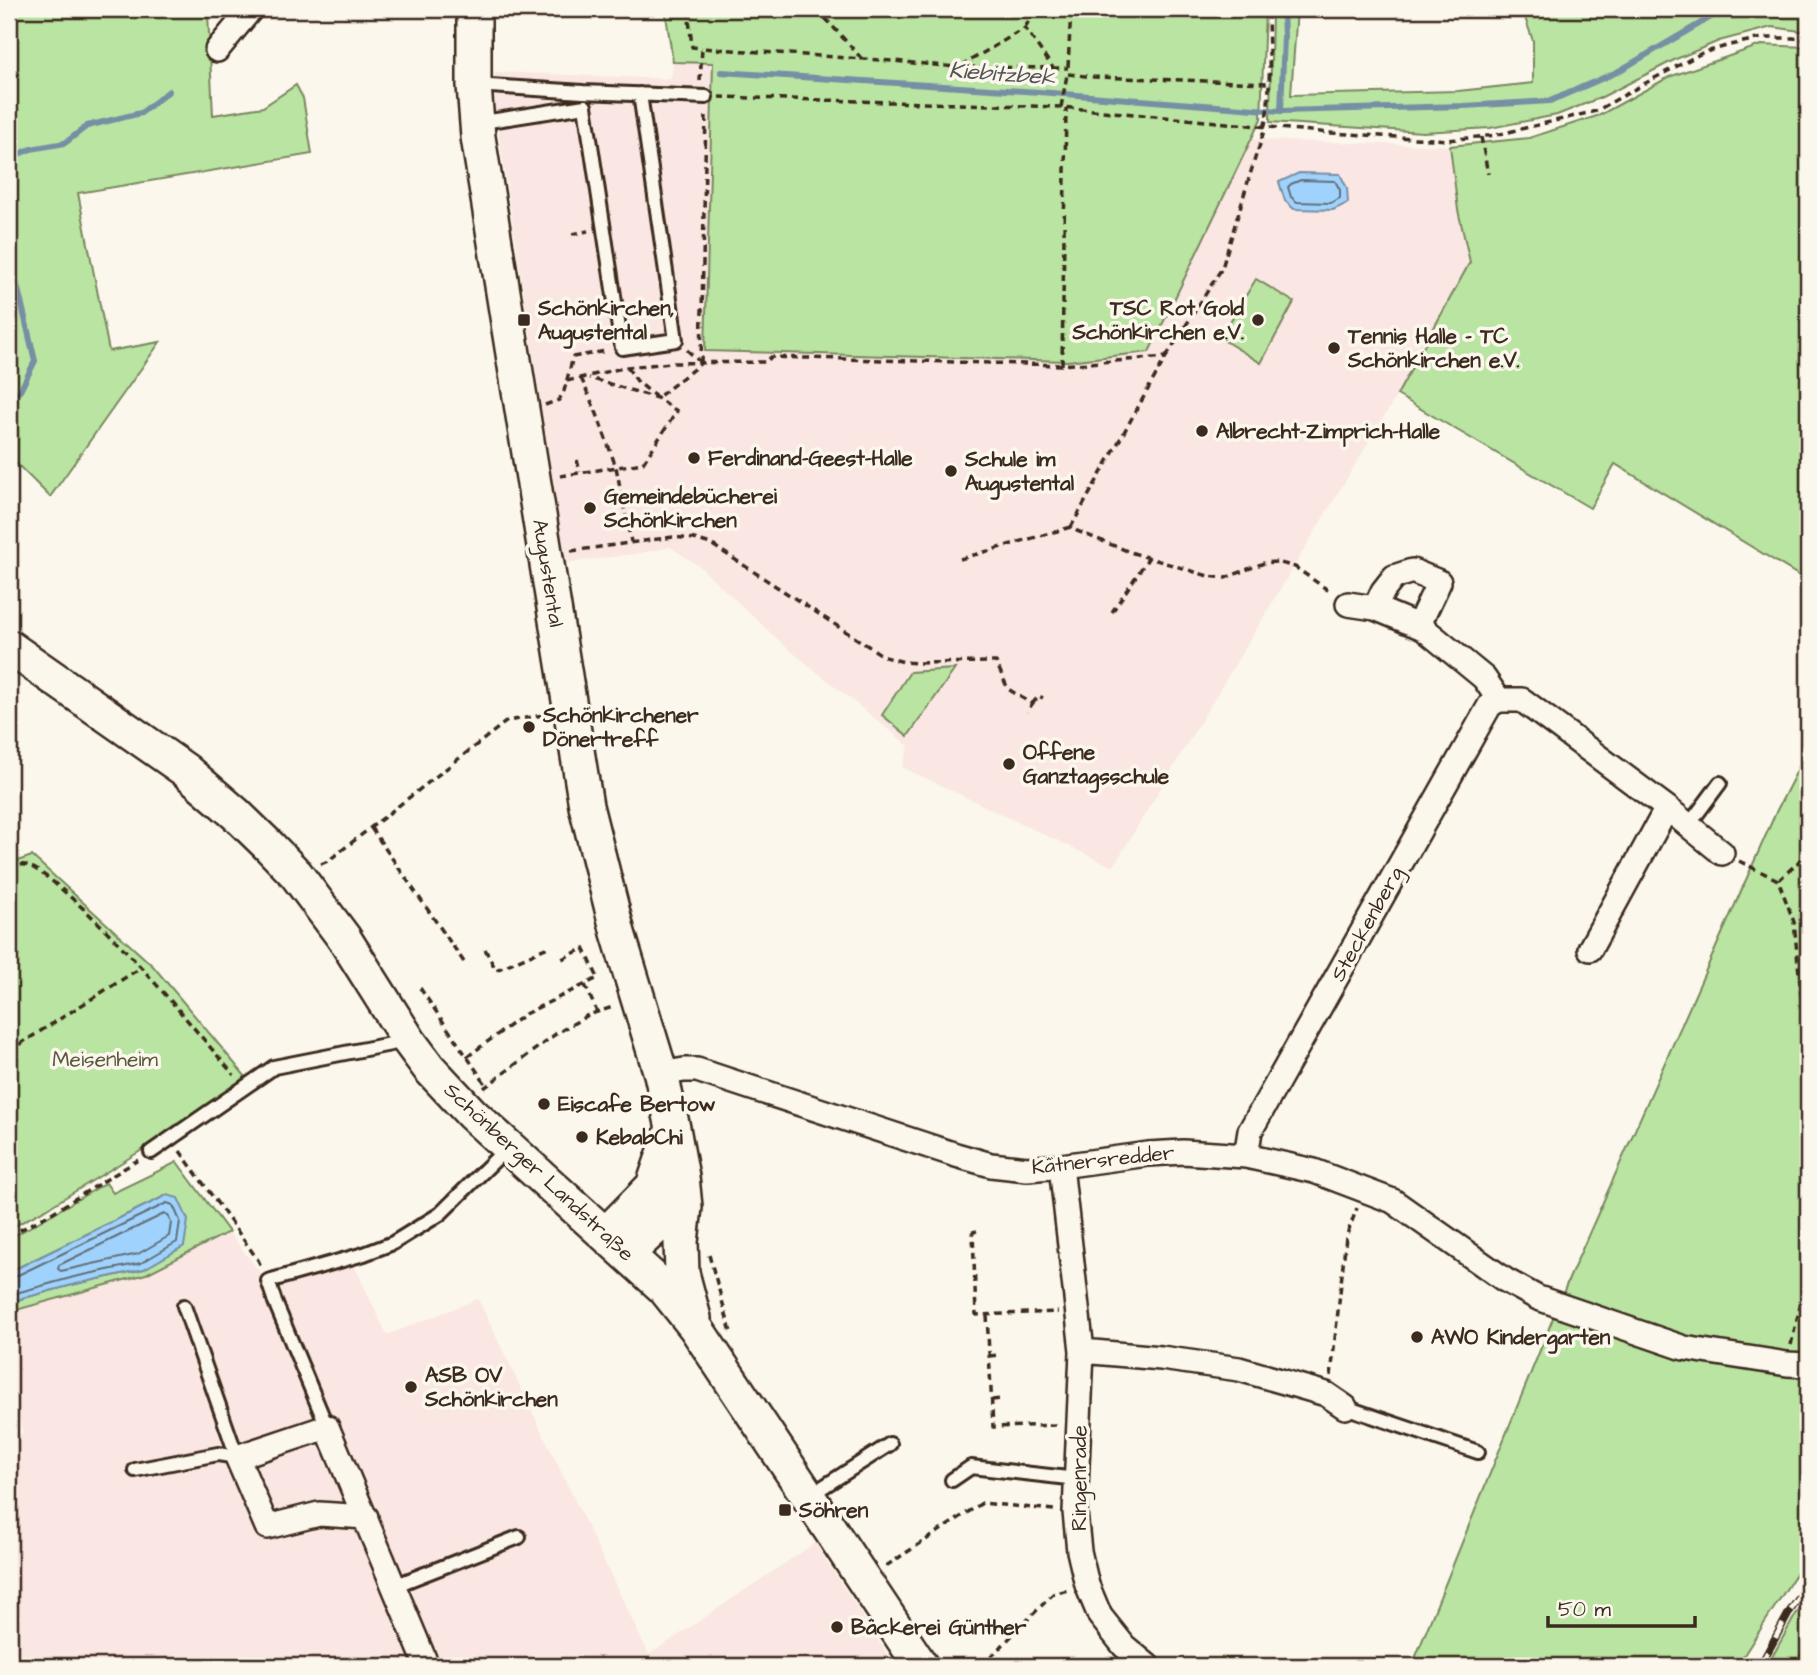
<svg xmlns="http://www.w3.org/2000/svg" width="1817" height="1675" font-family="'Architects Daughter',sans-serif">
<style>
.built{fill:#fae6e3}
.green{fill:#b9e4a1;stroke:#7a8760;stroke-width:2}
.water{fill:#9fd3fd;stroke:#778fa4;stroke-width:2}
.lines{fill:none;stroke-linecap:round;stroke-linejoin:round}
.shore{stroke:#636e77;stroke-width:2}
.stream{stroke:#778fa4;stroke-width:6}
.lane-casing{stroke:#3b2a1e;stroke-width:18}
.street-casing{stroke:#3b2a1e;stroke-width:28}
.secondary-casing{stroke:#3b2a1e;stroke-width:38}
.path{stroke:#3b2a1e;stroke-width:3.5;stroke-dasharray:7 5;stroke-linecap:butt}
.lane{stroke:#fbf7ec;stroke-width:12}
.street{stroke:#fbf7ec;stroke-width:23}
.secondary{stroke:#fbf7ec;stroke-width:33}
.rail-casing{stroke:#3b2a1e;stroke-width:8}
.rail{stroke:#fbf7ec;stroke-width:5;stroke-dasharray:16;stroke-linecap:butt}
.poi-dot{fill:#3b2a1e;stroke:#fbf7ec;stroke-width:2.5}
.labels{text-anchor:middle;dominant-baseline:central;stroke-width:7;stroke-linejoin:round;paint-order:stroke}
.poi-label{font-size:21px;font-weight:bold;fill:#3b2a1e;stroke:#fbf7ec;text-anchor:start}
.street-label{font-size:21px;fill:#3b2a1e;stroke:#fbf7ec}
.park-label{font-size:21px;fill:#5a583f;stroke:#fbf7ec}
.water-label{font-size:23px;font-style:italic;fill:#545456;stroke:#fbf7ec}
</style>
<rect width="100%" height="100%" fill="#fbf7ec"/>
<filter id="ink" filterUnits="userSpaceOnUse"><feTurbulence type="fractalNoise" baseFrequency=".0143" numOctaves="2"/><feDisplacementMap in="SourceGraphic" scale="14" xChannelSelector="R" yChannelSelector="G"/><feConvolveMatrix kernelMatrix="1 2 1 2 8 2 1 2 1" color-interpolation-filters="sRGB"/></filter>
<g filter="url(#ink)">
<path class="built" d="M673,62L713,63L705,351L1067,361L1149,352L1252,138L1262,140L1450,146L1458,210L1470,262L1397,395L1113,867L902,767L909,746L786,647L698,565L670,547L641,553L566,563L495,110L494,72L671,79Z
M229,1232L262,1275L292,1277L353,1263L387,1335L478,1299L649,1655L815,1543L894,1665L892,1666H9V1438L23,1433L9,1374V1312L146,1274Z"/>
<path class="green" d="M18,9H203L208,14L213,115L263,107L296,85L303,98L312,154L78,193L109,351L160,342L50,497L9,456V13Z
M665,9H1265L1261,119L1149,352L1067,361L705,351L713,63L673,62Z
M1272,9H1297L1291,95L1458,91L1533,83V41L1522,9H1808V32L1772,27L1719,41L1676,59L1602,97L1557,115L1490,128L1423,132L1270,122Z
M1761,45L1808,47V581L1615,464L1590,508L1397,395L1470,262L1458,210L1450,146L1529,138L1600,115L1669,77Z
M1256,279L1294,302L1261,363L1220,338Z
M955,669L908,736L882,715L910,672Z
M1808,749V1555L1737,1666H1412L1568,1281L1777,810Z
M32,856L153,966L246,1077L160,1139L48,1208L9,1229V864Z
M177,1162L229,1232L146,1274L9,1312V1302L76,1284L144,1269L167,1195L9,1272V1239L106,1183L113,1193Z
M1808,1599V1640L1795,1666H1767L1796,1614Z"/>
<path class="water" d="M1299,173L1340,174L1347,188L1348,203L1333,210L1294,209L1285,201L1279,182Z
M167,1195L178,1198L188,1220L184,1246L144,1269L76,1284L9,1302V1272Z"/>
<g class="lines">
<path class="shore" d="M1301,180L1335,181L1340,190V198L1331,203L1297,202L1291,197L1288,187L1291,184Z
M164,1214L168,1215L171,1223L169,1236L138,1254L61,1271L58,1269L59,1265Z
M9,1277H14L167,1203L173,1205L180,1221L177,1242L141,1263L74,1277L9,1295"/>
<path class="stream" d="M721,72L1039,92L1281,111L1463,106L1550,101L1617,72L1718,13L1733,9
M1281,111L1284,36L1283,9
M9,158L31,149L65,143L87,126L141,113L169,91
M9,256L21,301L35,361L20,391L9,396"/>
<g class="lane-casing">
<path id="lane" d="M474,85L583,92L706,97
M477,123L585,106L622,348L676,340L640,94
M1688,826L1720,783
M151,1152L274,1067L406,1041
M1345,1407L1478,1452
M327,1427L275,1302L268,1281L364,1254L393,1243L440,1214L508,1147
M135,1470L218,1454L237,1457L184,1306
M952,1480L971,1467L1077,1479
M809,1496L890,1444
M394,1586L519,1537"/>
</g>
<g class="street-casing">
<path id="street" d="M217,50L251,9
M1348,604L1375,608L1423,628L1484,678L1499,700
M1375,608L1383,591L1394,577L1412,571L1439,582L1421,620L1423,628
M1590,949L1667,808
M661,1074L684,1070H697L956,1155L991,1165L1027,1169L1061,1166L1148,1154L1183,1152L1246,1156L1314,1171L1393,1201L1505,1280L1538,1298L1684,1348L1787,1364L1808,1365
M1246,1156L1250,1131L1490,705L1499,700H1522L1667,808L1722,853
M1061,1166L1082,1351L1075,1512L1079,1551L1087,1585L1100,1616L1124,1646L1148,1666
M1082,1351L1161,1358L1239,1369L1326,1394L1345,1407
M366,1517L319,1514L267,1527L237,1457L327,1427L427,1666"/>
</g>
<g class="secondary-casing">
<path id="secondary" d="M474,9V85L478,137L586,806L618,933L661,1074L673,1128L682,1177L685,1207L681,1242L682,1273L694,1318
M9,647L185,770L236,814L269,846L296,874L344,938L409,1041L429,1068L472,1114L664,1288L696,1328L921,1666
M606,1234L653,1186L672,1131
M627,1254L657,1226L670,1208L679,1184"/>
</g>
<path class="path" d="M688,9L692,47L702,48
M817,9L862,59
M1025,28L1035,9
M961,66L1025,28L1053,68
M1068,67L1071,9
M1068,74L1094,77L1268,83
M700,81L702,48L893,61L956,67L1068,68
M719,97L1061,107L1331,133L1448,140L1496,135L1596,111L1651,80L1702,53L1730,45L1761,38H1793L1808,40
M1061,107L1067,75
M1481,137L1488,174
M572,234L588,231
M687,350L699,361
M1166,357L1222,268L1256,155C1275,110 1268,56 1268,9
M701,363L706,112
M1062,365L1066,108
M627,367L637,381L657,398L701,363
M581,378L597,414L616,467L631,542
M567,381L627,367L671,363L766,362L771,357L1062,365L1166,357L1071,527L1077,531L1130,552L1208,576L1225,578L1264,563L1277,562L1295,567L1332,593
M545,405L559,400L564,391L573,357L606,351
M577,460L580,472
M560,476L643,463L677,411L657,398L589,378
M571,551L673,537L694,539L711,544L885,657L904,662L916,663L996,662L1008,689L1032,704L1027,712
M960,559L1071,527
M1112,612L1149,557
M1032,704L1039,696L1043,698
M371,828L464,962
M1739,861L1778,880L1794,922L1801,994L1808,1048
M321,864L328,861L507,721L544,715
M9,868C15,866 23,863 29,866C41,870 66,893 76,902C134,954 183,1016 234,1075
M1779,880L1808,853
M485,949L496,970L550,946
M585,985L597,1012
M420,988L487,1086
M9,1051L142,967
M467,1057L525,1014L598,978L584,948L562,959
M484,1088L557,1033L588,1015L613,1007
M180,1151L258,1260L262,1268
M977,1231L973,1232L976,1315L1058,1312
M9,1236L50,1214L138,1160
M709,1255L731,1332
M987,1315L993,1427L1059,1425
M1791,1345L1808,1272
M989,1356L999,1355
M1331,1376L1346,1237L1357,1208
M992,1400L1002,1399
M886,1566L982,1503L1054,1510
M982,1666L1053,1594L1068,1590
M1800,1666L1808,1651"/>
<use href="#lane" class="lane"/>
<use href="#street" class="street"/>
<use href="#secondary" class="secondary"/>
<g class="rail-casing">
<path id="rail" d="M1760,1666L1790,1611L1808,1585"/>
</g>
<use href="#rail" class="rail"/>
</g>
</g>
<g class="poi-dot">
<rect x="517" y="313" width="14" height="14" rx="3.5"/>
<circle cx="1258" cy="320" r="7"/>
<circle cx="1334" cy="348" r="7"/>
<circle cx="1202" cy="431" r="7"/>
<circle cx="694" cy="458" r="7"/>
<circle cx="951" cy="471" r="7"/>
<circle cx="590" cy="508" r="7"/>
<circle cx="529" cy="727" r="7"/>
<circle cx="1009" cy="764" r="7"/>
<circle cx="544" cy="1104" r="7"/>
<circle cx="582" cy="1137" r="7"/>
<circle cx="1417" cy="1337" r="7"/>
<circle cx="411" cy="1387" r="7"/>
<rect x="778" y="1503" width="14" height="14" rx="3.5"/>
<circle cx="837" cy="1627" r="7"/>
</g>
<g class="labels">
<g class="poi-label">
<text x="538" y="308">Schönkirchen,<tspan x="538" dy="24">Augustental</tspan></text>
<text x="1244" y="308" text-anchor="end">TSC Rot Gold<tspan x="1244" dy="24">Schönkirchen e.V.</tspan></text>
<text x="1348" y="336">Tennis Halle - TC<tspan x="1348" dy="24">Schönkirchen e.V.</tspan></text>
<text x="1216" y="431">Albrecht-Zimprich-Halle</text>
<text x="708" y="458">Ferdinand-Geest-Halle</text>
<text x="965" y="459">Schule im<tspan x="965" dy="24">Augustental</tspan></text>
<text x="604" y="496">Gemeindebücherei<tspan x="604" dy="24">Schönkirchen</tspan></text>
<text x="543" y="715">Schönkirchener<tspan x="543" dy="24">Dönertreff</tspan></text>
<text x="1023" y="752">Offene<tspan x="1023" dy="24">Ganztagsschule</tspan></text>
<text x="558" y="1104">Eiscafe Bertow</text>
<text x="596" y="1137">KebabChi</text>
<text x="1431" y="1337">AWO Kindergarten</text>
<text x="425" y="1375">ASB OV<tspan x="425" dy="24">Schönkirchen</tspan></text>
<text x="799" y="1510">Söhren</text>
<text x="851" y="1627">Bäckerei Günther</text>
</g>
<g class="street-label">
<text transform="translate(548 573) rotate(81)">Augustental</text>
<text transform="translate(1367 924) rotate(-61)">Steckenberg</text>
<text transform="translate(1103 1160) rotate(-6)">Kätnersredder</text>
<text transform="translate(539 1172) rotate(43)">Schönberger Landstraße</text>
<text transform="translate(1079 1478) rotate(-90)">Ringenrade</text>
</g>
<g class="park-label">
<text x="105" y="1059">Meisenheim</text>
</g>
<g class="water-label">
<text transform="translate(1002 74) rotate(4)">Kiebitzbek</text>
</g>
</g>
<rect width="1817" height="1675" fill="none" stroke="#fbf7ec" stroke-width="35"/>
<rect x="18" y="18" width="1782" height="1640" fill="none" stroke="#3b2a1e" stroke-width="2.5" filter="url(#ink)"/>
<path d="M1548 1616v10h147v-10" fill="none" stroke="#3b2a1e" stroke-width="3.5"/>
<text x="1558" y="1616" font-size="21" fill="#3b2a1e" stroke="#fbf7ec" stroke-width="5" paint-order="stroke">50 m</text>
</svg>
